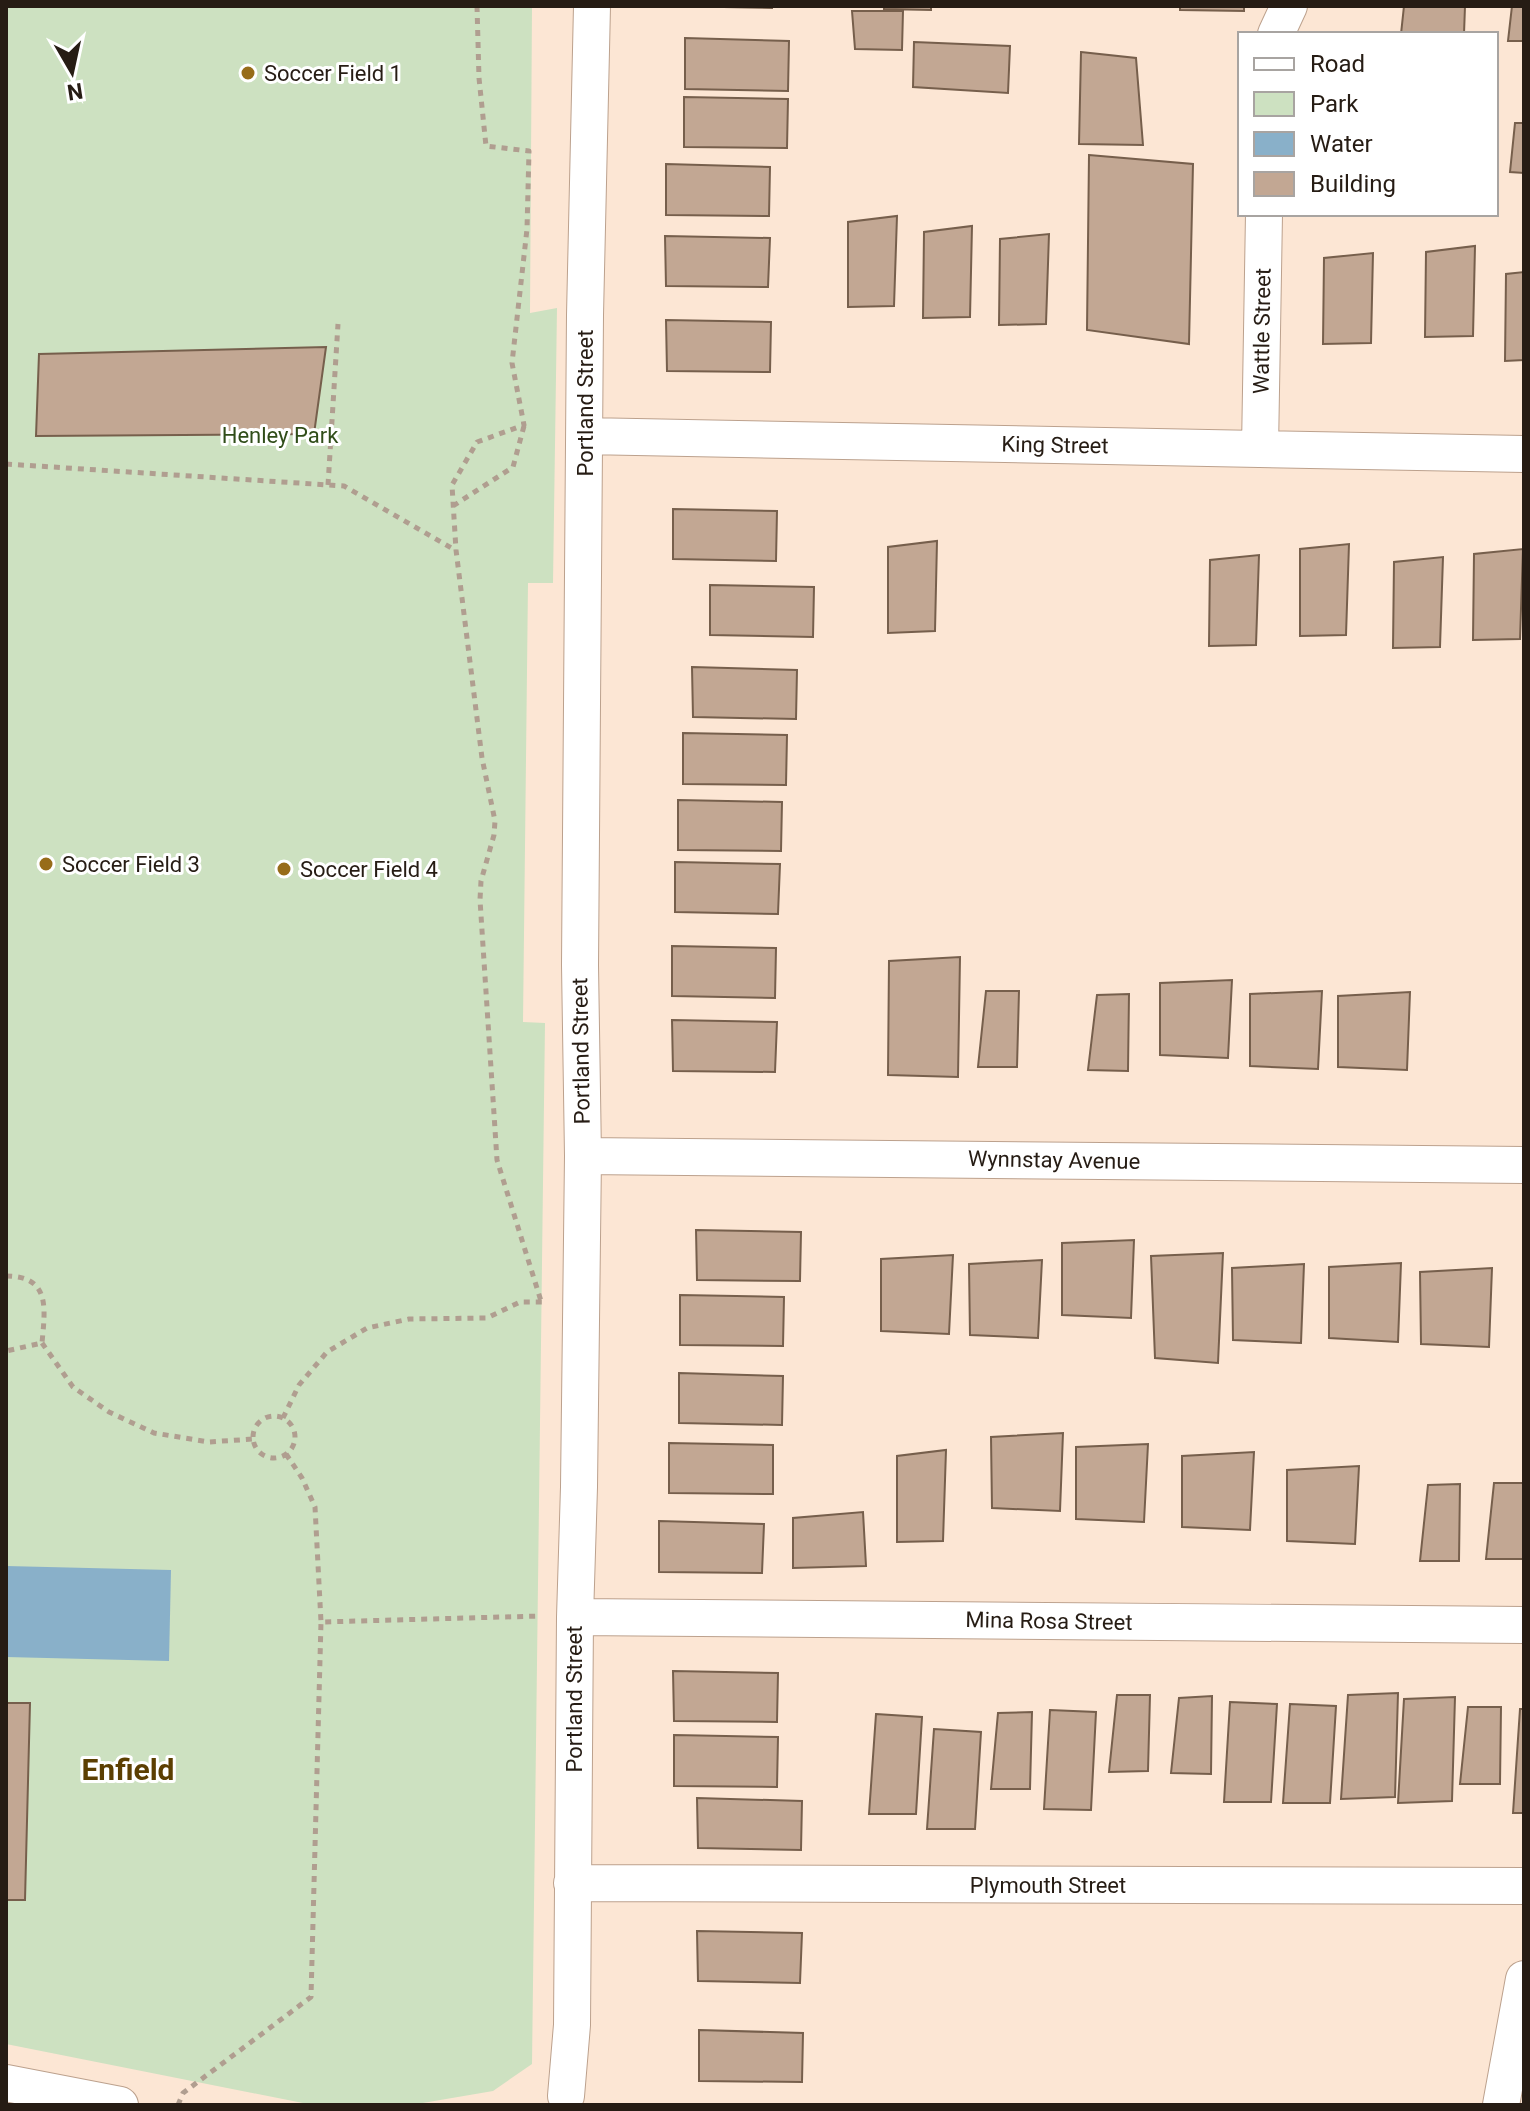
<svg xmlns="http://www.w3.org/2000/svg" width="1530" height="2111" font-family="Roboto,sans-serif">
<style>
.green{fill:#cde1c1}
.water{fill:#89b0c9}
.building{fill:#c2a793;stroke:#765f4c;stroke-width:2}
.lines{fill:none;stroke-linecap:round;stroke-linejoin:round}
.minor-casing{stroke:#bca18d;stroke-width:38}
.path{stroke:#b09e90;stroke-width:5;stroke-dasharray:6 6;stroke-linecap:butt}
.minor{stroke:#fff;stroke-width:36}
.poi-dot{fill:#976c19;stroke:#fff;stroke-width:3}
.labels{text-anchor:middle;dominant-baseline:central;stroke-width:6;stroke-linejoin:round;paint-order:stroke}
.poi-label{font-size:22px;fill:#261c14;stroke:#fff;text-anchor:start}
.street-label{font-size:22px;fill:#261c14;stroke:#fff}
.park-label{font-size:22px;fill:#304d19;stroke:#fff}
.district-label{font-size:30px;font-weight:bold;fill:#5c3f02;stroke:#fff}
</style>
<rect width="100%" height="100%" fill="#fce6d4"/>
<path class="green" d="M6,6H532L530,313L557,308L553,583H528L523,1022L545,1023L532,2064L493,2091L411,2105H313L6,2044Z"/>
<path class="water" d="M6,1566L171,1570L169,1661L6,1657Z"/>
<path class="building" d="M669,6H772V8Z
M884,6H931V10L884,9Z
M1180,6H1244V11L1180,10Z
M1404,6H1465L1464,34H1401Z
M1512,6H1524V41H1508Z
M852,11H903L902,50L855,49Z
M685,38L789,41L788,91L685,89Z
M914,42L1010,46L1008,93L913,87Z
M1081,52L1136,58L1143,145L1079,144Z
M684,97L788,99L787,148L684,147Z
M1515,123H1524V173L1510,172Z
M1089,155L1193,164L1189,344L1087,330Z
M666,164L770,167L769,216L666,215Z
M897,216L894,306L848,307V222Z
M972,226L970,317L923,318L924,232Z
M1049,234L1046,324L999,325L1000,239Z
M665,236L770,238L768,287L666,286Z
M1475,246L1473,336L1425,337L1426,252Z
M1373,253L1371,343L1323,344L1324,258Z
M1524,272V360L1505,361L1506,274Z
M666,320L771,322L770,372L667,371Z
M326,347L314,434L36,436L39,354Z
M673,509L777,511L776,561L673,559Z
M937,541L935,631L888,633V547Z
M1349,544L1346,635L1300,636V549Z
M1523,549L1520,639L1473,640L1474,554Z
M1259,555L1256,645L1209,646L1210,560Z
M1443,557L1440,647L1393,648L1394,562Z
M710,585L814,587L813,637L710,635Z
M692,667L797,670L796,719L693,717Z
M683,733L787,735L786,785L683,784Z
M678,800L782,802L781,851L678,850Z
M675,862L780,864L778,914L675,912Z
M672,946L776,948L775,998L672,996Z
M960,957L958,1077L888,1075L889,961Z
M1232,980L1228,1058L1160,1055V983Z
M986,991H1019L1017,1067H978Z
M1322,991L1318,1069L1250,1066V994Z
M1410,992L1407,1070L1338,1067V996Z
M1129,994L1128,1071L1088,1070L1097,995Z
M672,1020L777,1022L775,1072L673,1071Z
M696,1230L801,1232L800,1281L697,1280Z
M1134,1240L1131,1318L1062,1315V1243Z
M1223,1253L1218,1363L1155,1358L1151,1256Z
M953,1255L949,1334L881,1331V1259Z
M1042,1260L1038,1338L970,1335L969,1264Z
M1401,1263L1398,1342L1329,1338V1267Z
M1304,1264L1301,1343L1233,1340L1232,1268Z
M1492,1268L1489,1347L1421,1344L1420,1272Z
M680,1295L784,1297L783,1346L680,1345Z
M679,1373L783,1376L782,1425L679,1423Z
M1063,1433L1060,1511L992,1508L991,1437Z
M669,1443L773,1445V1494L669,1493Z
M1148,1444L1144,1522L1076,1519V1447Z
M946,1450L943,1541L897,1542V1456Z
M1254,1452L1250,1530L1182,1527V1456Z
M1359,1466L1355,1544L1287,1541V1470Z
M1494,1483H1524V1559H1486Z
M1460,1484L1459,1561H1420L1428,1485Z
M863,1512L866,1566L793,1568V1518Z
M659,1521L764,1524L762,1573L659,1572Z
M673,1671L778,1673L777,1722L674,1721Z
M1398,1693L1395,1797L1341,1799L1348,1695Z
M1117,1695H1150L1148,1771L1109,1772Z
M1212,1696L1211,1774L1171,1773L1179,1698Z
M1455,1697L1452,1801L1398,1803L1404,1699Z
M1230,1702L1277,1704L1271,1802H1224Z
M6,1703H30L25,1900H6Z
M1290,1704L1336,1706L1330,1803H1283Z
M1468,1707H1501L1500,1784H1460Z
M1520,1709H1524V1813H1513Z
M1050,1710L1096,1712L1091,1810L1044,1809Z
M1032,1712L1030,1789H991L998,1713Z
M876,1714L922,1717L916,1814H869Z
M934,1729L981,1732L975,1829H927Z
M674,1735L778,1737L777,1787L674,1786Z
M697,1798L802,1801L801,1850L698,1848Z
M697,1931L802,1933L800,1983L698,1981Z
M699,2030L803,2033L802,2082L699,2081Z"/>
<g class="lines">
<g class="minor-casing">
<path id="minor" d="M1276,34L1289,6
M585,436L1524,454
M1260,449L1264,214
M583,1156L1524,1165
M575,1617L1524,1625
M572,1883L1524,1886
M6,2083L120,2105
M566,2096L572,2025L575,1617L579,1487L583,1156L580,965L585,315L592,6
M1501,2105L1524,1979"/>
</g>
<path class="path" d="M477,6L479,78L486,146L529,151L527,229L512,363L524,425L477,442L452,485L456,550L482,758L495,821L494,835L481,881L480,900L497,1160L541,1301
M6,464L344,486L455,550
M328,485L338,324
M453,506L513,467L524,426
M6,1276C51,1276 45,1309 42,1343L6,1351
M42,1343L73,1387L109,1412L154,1433L209,1442L253,1439
M253 1437a21 21 0 1 1 42 0a21 21 0 1 1-42 0Z
M283,1418L299,1385L327,1352L367,1328L409,1319L487,1318L520,1302H542
M286,1454L302,1478L315,1507L321,1622L540,1616
M178,2105L183,2093L311,1997L321,1622"/>
<use href="#minor" class="minor"/>
</g>
<g class="poi-dot">
<circle cx="248" cy="73" r="8"/>
<circle cx="46" cy="864" r="8"/>
<circle cx="284" cy="869" r="8"/>
</g>
<g class="labels">
<g class="poi-label">
<text x="264" y="73">Soccer Field 1</text>
<text x="62" y="864">Soccer Field 3</text>
<text x="300" y="869">Soccer Field 4</text>
</g>
<g class="street-label">
<text transform="translate(1262 331) rotate(-89)">Wattle Street</text>
<text transform="translate(585 403) rotate(-90)">Portland Street</text>
<text transform="translate(1055 445) rotate(1)">King Street</text>
<text transform="translate(581 1051) rotate(-91)">Portland Street</text>
<text transform="translate(1054 1160) rotate(1)">Wynnstay Avenue</text>
<text transform="translate(1049 1621) rotate(1)">Mina Rosa Street</text>
<text transform="translate(574 1699) rotate(-90)">Portland Street</text>
<text x="1048" y="1885">Plymouth Street</text>
</g>
<g class="park-label">
<text x="280" y="435">Henley Park</text>
</g>
<g class="district-label">
<text x="128" y="1769">Enfield</text>
</g>
</g>
<rect width="1530" height="2111" fill="none" stroke="#261c14" stroke-width="16"/>
<rect x="1238" y="32" width="260" height="184" fill="#ffffff" stroke="#a8a4a1" stroke-width="2"/>
<rect x="1254" y="58" width="40" height="12" fill="#ffffff" stroke="#a8a4a1" stroke-width="2"/>
<text x="1310" y="72" font-size="24" fill="#261c14">Road</text>
<rect x="1254" y="92" width="40" height="24" fill="#cde1c1" stroke="#a8a4a1" stroke-width="2"/>
<text x="1310" y="112" font-size="24" fill="#261c14">Park</text>
<rect x="1254" y="132" width="40" height="24" fill="#89b0c9" stroke="#a8a4a1" stroke-width="2"/>
<text x="1310" y="152" font-size="24" fill="#261c14">Water</text>
<rect x="1254" y="172" width="40" height="24" fill="#c2a793" stroke="#a8a4a1" stroke-width="2"/>
<text x="1310" y="192" font-size="24" fill="#261c14">Building</text>
<g transform="translate(72 72) rotate(171)" stroke="#ffffff" stroke-width="6" paint-order="stroke">
<path d="M0-6L14 30L0 20L-14 30Z" fill="#261c14"/>
<text y="-12" font-size="22" font-weight="bold" text-anchor="middle" fill="#261c14">N</text>
</g>
</svg>
